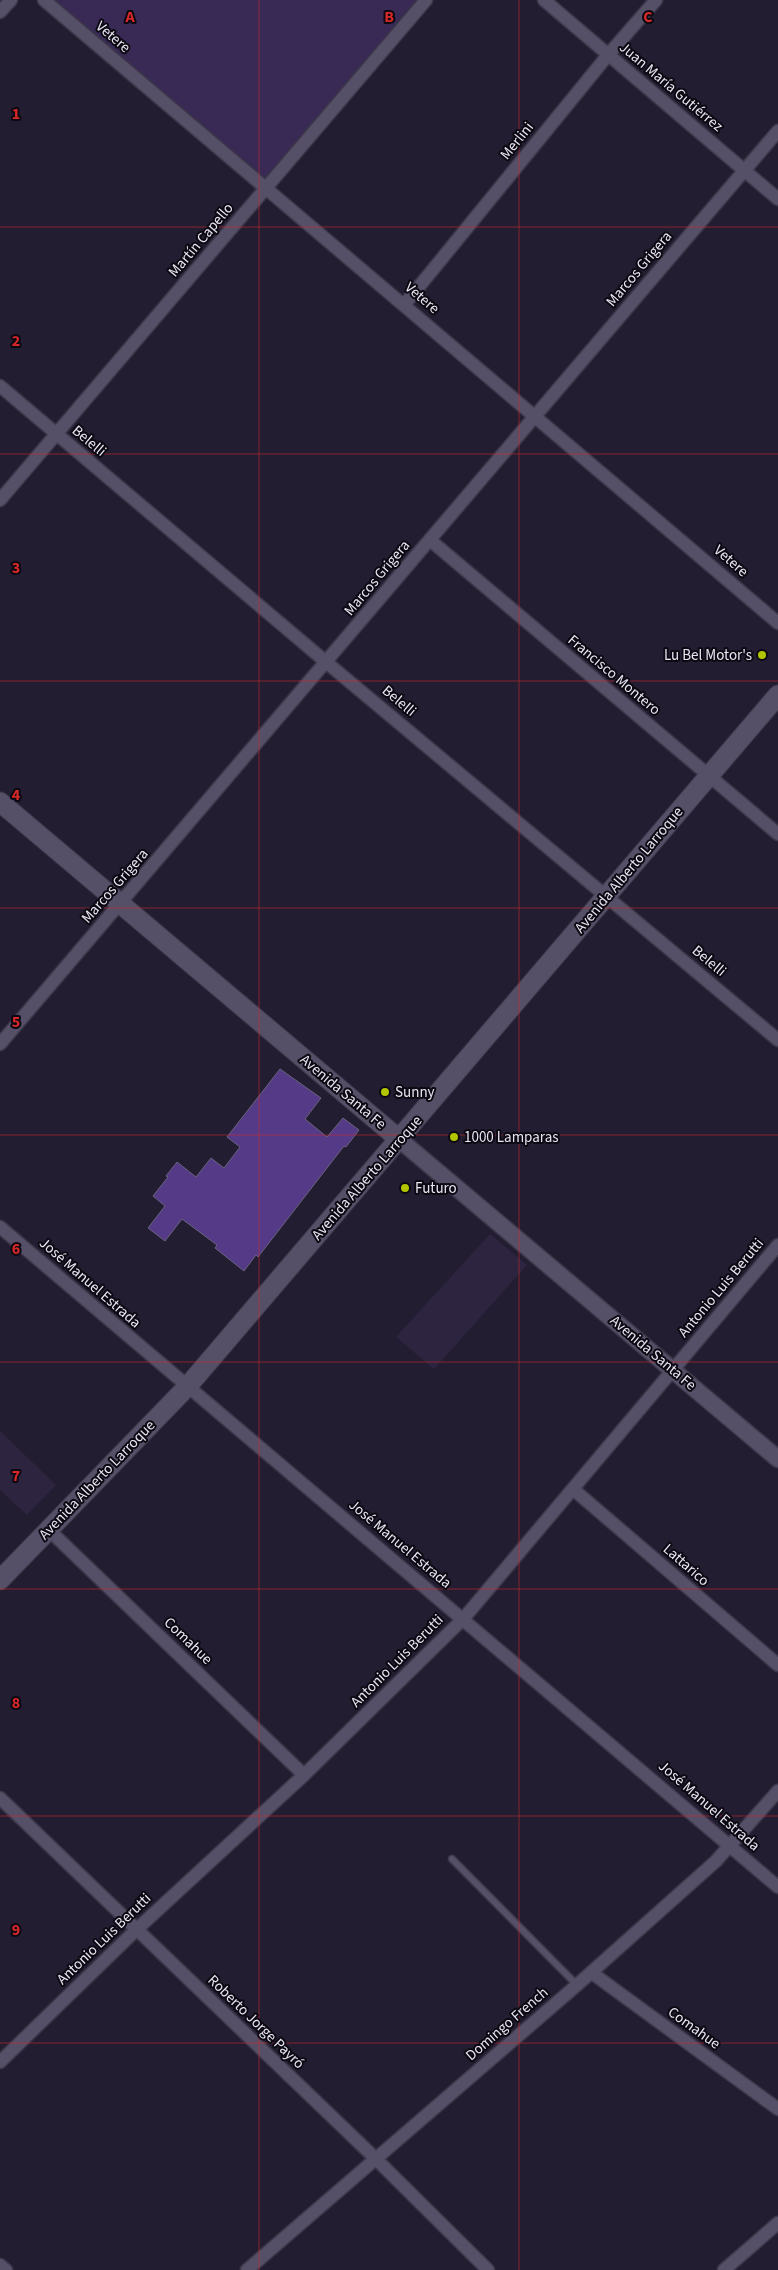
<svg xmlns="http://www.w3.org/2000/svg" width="778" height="2270" font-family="'Source Sans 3',sans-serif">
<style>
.built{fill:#2d2540}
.green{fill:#382a55}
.building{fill:#553a88;stroke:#69637c}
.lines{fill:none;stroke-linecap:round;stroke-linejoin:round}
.service-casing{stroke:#3d3849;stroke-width:9}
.minor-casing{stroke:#3d3849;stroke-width:15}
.tertiary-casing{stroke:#3d3849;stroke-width:19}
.secondary-casing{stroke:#3d3849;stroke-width:21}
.service{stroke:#564f68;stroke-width:6}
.minor{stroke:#564f68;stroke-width:12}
.tertiary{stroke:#564f68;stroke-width:16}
.secondary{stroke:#564f68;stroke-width:19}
.grid{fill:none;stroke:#d62828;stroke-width:1;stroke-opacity:0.55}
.poi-dot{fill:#b1c500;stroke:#0c0912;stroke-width:2}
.labels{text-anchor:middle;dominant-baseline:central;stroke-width:4;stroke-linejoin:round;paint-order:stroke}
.street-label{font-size:15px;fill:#e9e6f4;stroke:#0c0912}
.poi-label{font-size:15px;fill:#e9e6f4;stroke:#0c0912;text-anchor:start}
.grid-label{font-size:16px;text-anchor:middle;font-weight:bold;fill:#d62828;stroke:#0c0912;stroke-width:4;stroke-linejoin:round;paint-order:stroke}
</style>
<rect width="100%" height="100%" fill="#231d32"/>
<path class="built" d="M490,1234L527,1265L434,1369L396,1337Z
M0,1431L56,1485L27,1515L0,1490Z"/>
<path class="green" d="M52,0H426L266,188Z"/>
<path class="building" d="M280,1069L321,1098L305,1119L327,1137L343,1118L359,1130L346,1147L344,1146L258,1257L256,1255L244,1271L215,1248L217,1245L182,1219L165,1241L148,1228L165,1206L153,1196L168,1177L166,1176L177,1162L196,1177L211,1158L224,1168L240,1147L227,1137Z"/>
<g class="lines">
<g class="service-casing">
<path id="service" d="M452,1859L577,1985"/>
</g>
<g class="minor-casing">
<path id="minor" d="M44,0L778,623
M544,0L778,199
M0,12L11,0
M404,305L608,55L656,0
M0,386L326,662L778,1040
M0,500L426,0
M430,540L778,834
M0,1044L778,131
M0,1227C258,1448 520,1665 778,1887
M573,1489L778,1665
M49,1530L304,1775
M0,1798L375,2158L488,2270
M592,1973L778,2109
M0,2062L136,1930L304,1775L464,1618L778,1245
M0,2265L6,2270
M247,2270L577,1985L716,1861L778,1791
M724,2270L778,2223"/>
</g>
<g class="tertiary-casing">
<path id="tertiary" d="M400,1140L778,1459"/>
</g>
<g class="secondary-casing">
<path id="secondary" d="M0,802L400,1140
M0,1580L187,1387L778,695"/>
</g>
<use href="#service" class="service"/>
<use href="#minor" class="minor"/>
<use href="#tertiary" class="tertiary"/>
<use href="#secondary" class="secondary"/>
</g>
<path class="grid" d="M259,0V2270M519,0V2270M0,227H778M0,454H778M0,681H778M0,908H778M0,1135H778M0,1362H778M0,1589H778M0,1816H778M0,2043H778"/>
<g class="poi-dot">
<circle cx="762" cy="655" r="5"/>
<circle cx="385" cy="1092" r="5"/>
<circle cx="454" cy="1137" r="5"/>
<circle cx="405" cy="1188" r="5"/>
</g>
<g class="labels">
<g class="street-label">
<text transform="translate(113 37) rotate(40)">Vetere</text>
<text transform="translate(671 87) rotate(40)">Juan María Gutiérrez</text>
<text transform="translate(517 141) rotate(-51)">Merlini</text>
<text transform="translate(201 240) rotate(-50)">Martín Capello</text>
<text transform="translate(639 269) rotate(-50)">Marcos Grigera</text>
<text transform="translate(422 298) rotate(40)">Vetere</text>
<text transform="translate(89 441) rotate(40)">Belelli</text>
<text transform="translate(731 561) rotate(41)">Vetere</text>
<text transform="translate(377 578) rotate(-50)">Marcos Grigera</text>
<text transform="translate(614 675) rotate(40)">Francisco Montero</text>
<text transform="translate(399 701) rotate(40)">Belelli</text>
<text transform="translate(629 870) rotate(-50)">Avenida Alberto Larroque</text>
<text transform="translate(115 886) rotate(-49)">Marcos Grigera</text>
<text transform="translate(709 961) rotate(40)">Belelli</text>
<text transform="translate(343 1092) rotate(40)">Avenida Santa Fe</text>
<text transform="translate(367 1178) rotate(-49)">Avenida Alberto Larroque</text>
<text transform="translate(90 1283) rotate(41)">José Manuel Estrada</text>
<text transform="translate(721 1288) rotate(-50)">Antonio Luis Berutti</text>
<text transform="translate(653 1353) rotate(40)">Avenida Santa Fe</text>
<text transform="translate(97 1480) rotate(-46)">Avenida Alberto Larroque</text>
<text transform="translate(400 1544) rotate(40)">José Manuel Estrada</text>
<text transform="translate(686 1565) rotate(41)">Lattarico</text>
<text transform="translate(188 1641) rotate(44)">Comahue</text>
<text transform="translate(397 1661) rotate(-45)">Antonio Luis Berutti</text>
<text transform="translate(709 1806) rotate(41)">José Manuel Estrada</text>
<text transform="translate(104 1939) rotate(-44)">Antonio Luis Berutti</text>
<text transform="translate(256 2022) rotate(44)">Roberto Jorge Payró</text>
<text transform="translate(507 2024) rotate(-41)">Domingo French</text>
<text transform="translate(694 2028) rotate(36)">Comahue</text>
</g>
<g class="poi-label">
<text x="752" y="655" text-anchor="end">Lu Bel Motor's</text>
<text x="395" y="1092">Sunny</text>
<text x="464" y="1137">1000 Lamparas</text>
<text x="415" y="1188">Futuro</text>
</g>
</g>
<g class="grid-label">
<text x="130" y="22">A</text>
<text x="389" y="22">B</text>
<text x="648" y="22">C</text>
<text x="16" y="119">1</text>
<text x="16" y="346">2</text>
<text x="16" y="573">3</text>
<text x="16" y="800">4</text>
<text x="16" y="1027">5</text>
<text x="16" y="1254">6</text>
<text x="16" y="1481">7</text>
<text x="16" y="1708">8</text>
<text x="16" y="1935">9</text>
</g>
</svg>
